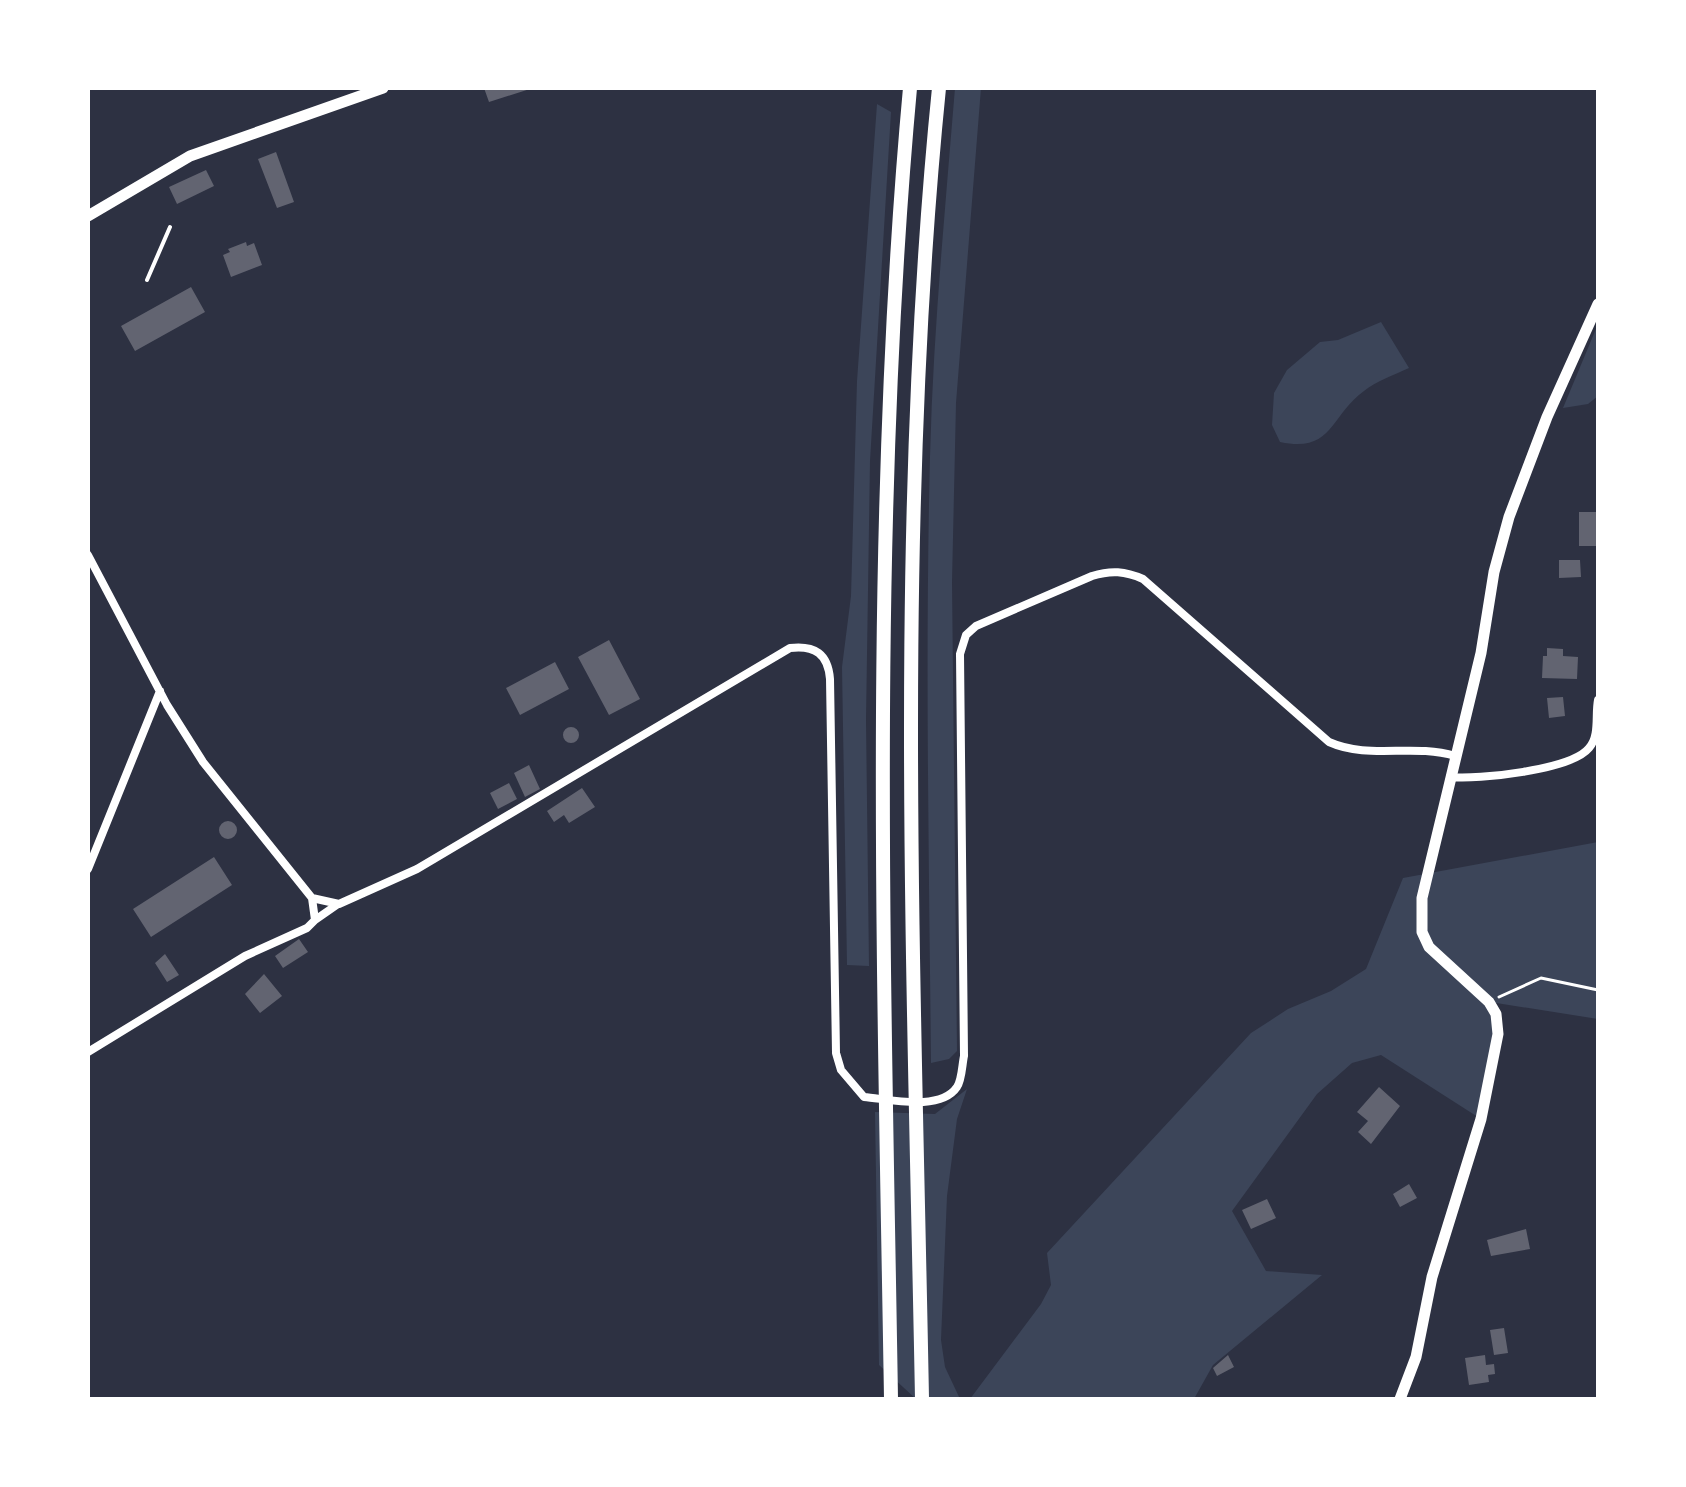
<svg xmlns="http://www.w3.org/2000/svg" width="1686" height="1487" font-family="'Asap Condensed',sans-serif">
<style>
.green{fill:#3c4559}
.building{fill:#626471}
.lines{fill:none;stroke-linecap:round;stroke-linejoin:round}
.path{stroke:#fff;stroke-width:3}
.service{stroke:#fff;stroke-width:4}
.minor{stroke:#fff;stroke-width:8}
.secondary{stroke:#fff;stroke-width:11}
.motorway{stroke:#fff;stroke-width:14}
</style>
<rect width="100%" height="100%" fill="#2d3142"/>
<path class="green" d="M955,88H981L956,403L952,582L957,1051L949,1059L931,1063C929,861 925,659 930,457C933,334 945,211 955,88Z
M877,104L891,112L870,461L866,720L869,966L847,965L842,667L851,596L857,381Z
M1381,322L1409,368C1394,375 1376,381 1364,391C1329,417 1333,453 1280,442L1272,425L1274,393L1287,370L1320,342L1338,340Z
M1598,324V396L1588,404L1563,408Z
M1598,842V1019L1490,1002L1496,1014L1481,1119L1381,1055L1352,1063L1317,1094L1232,1211L1266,1271L1322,1275L1213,1365L1194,1399H970L1041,1304L1051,1285L1047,1253L1251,1033L1288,1009L1331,991L1366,969L1403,878Z
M967,1089L957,1119L947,1196L941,1340L945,1367L960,1399H916L879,1365L875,1112L935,1114Z"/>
<path class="building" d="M484,88H533L489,102Z
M276,152L294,202L277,208L258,159Z
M206,170L214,186L177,204L169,187Z
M246,242L247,246L254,243L262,265L231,277L223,255L230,252L228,249Z
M191,287L205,312L135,351L121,326Z
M1579,512H1598V546H1579Z
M1559,560H1580L1581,577L1559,578Z
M609,640L640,699L609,715L578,657Z
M1547,648L1563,649V656L1578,657L1577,679L1542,678L1543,656H1547Z
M555,662L569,689L520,715L506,688Z
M1563,697L1565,716L1549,718L1547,698Z
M563 735a8 8 0 1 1 16 0a8 8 0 1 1-16 0Z
M529,765L540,789L525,797L514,773Z
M509,783L517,799L498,809L490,793Z
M582,788L595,807L569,823L564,815L554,822L547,811Z
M219 830a9 9 0 1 1 18 0a9 9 0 1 1-18 0Z
M214,857L232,885L151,937L133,909Z
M299,939L308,952L283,968L275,956Z
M165,954L179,975L167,982L155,963Z
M264,974L282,996L260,1013L245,994Z
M1379,1087L1400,1106L1371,1144L1358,1132L1368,1121L1357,1112Z
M1409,1184L1417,1198L1400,1207L1393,1194Z
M1267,1199L1276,1218L1251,1229L1242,1210Z
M1526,1229L1530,1249L1491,1256L1487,1240Z
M1504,1328L1508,1353L1494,1355L1490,1330Z
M1228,1355L1234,1367L1217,1376L1213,1368Z
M1485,1355L1486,1365L1494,1364L1495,1374L1488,1375L1489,1382L1469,1385L1465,1358Z"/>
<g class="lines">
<path class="path" d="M1499,997L1541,978L1598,990"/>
<path class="service" d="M147,280L170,227"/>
<path class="minor" d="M88,555L167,705L203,762L312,898L339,904L417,869L790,648C815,645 828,654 830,679L836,1053L841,1070L864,1097C889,1099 940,1112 957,1087C962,1080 962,1065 964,1056L960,654L966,635L976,626L1092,576C1111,570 1125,571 1143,579L1329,742C1369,760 1413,743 1455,756
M1450,777C1478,780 1571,770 1589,748C1600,736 1595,715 1598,700
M88,869L160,691
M315,920L338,904
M88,1052L245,956L307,928L315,920L312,898"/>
<path class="secondary" d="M88,216L190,156L383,88
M1400,1399L1416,1357L1432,1277L1481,1119L1498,1034L1496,1014L1489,1002L1429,947L1422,932V898L1481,653L1494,572L1509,517L1547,417L1598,304"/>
<path class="motorway" d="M891,1399C884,962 870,524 910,88
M922,1399C914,962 895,523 939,88"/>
</g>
<rect width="1686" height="1487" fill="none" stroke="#ffffff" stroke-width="180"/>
</svg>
